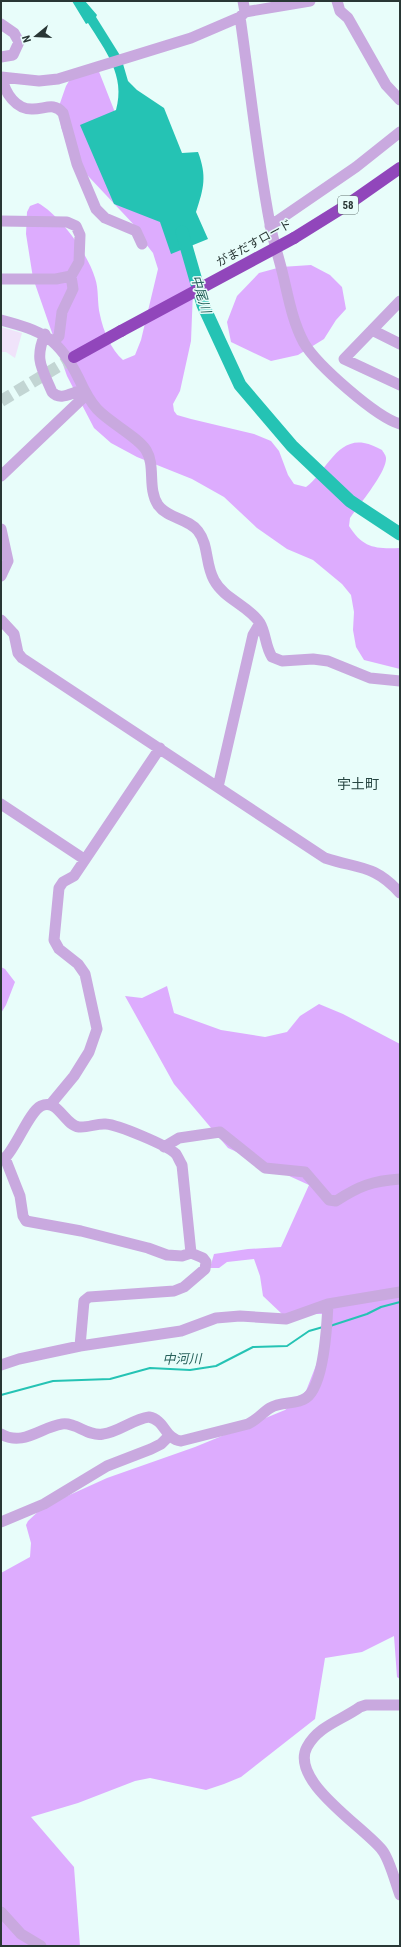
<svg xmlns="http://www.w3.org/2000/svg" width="401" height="1947" font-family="'Roboto Condensed','Noto Sans JP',sans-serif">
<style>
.green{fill:#f0e3fa}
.forest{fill:#ddacfe}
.water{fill:#25c3b4}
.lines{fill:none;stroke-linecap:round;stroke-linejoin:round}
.stream{stroke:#25c3b4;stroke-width:2}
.river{stroke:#25c3b4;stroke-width:13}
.highway-tunnel{stroke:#c2d5d3;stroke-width:12;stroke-dasharray:12 6;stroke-linecap:butt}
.minor{stroke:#c9a9df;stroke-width:11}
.highway{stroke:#9146bb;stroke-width:12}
.highway-bridge{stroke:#9146bb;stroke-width:12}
.labels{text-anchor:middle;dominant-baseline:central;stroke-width:3;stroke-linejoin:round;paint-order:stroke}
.shield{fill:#e8fdfa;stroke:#627270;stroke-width:1}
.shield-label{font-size:11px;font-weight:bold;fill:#293735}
.street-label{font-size:12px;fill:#293735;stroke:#e8fdfa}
.water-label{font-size:13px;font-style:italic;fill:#27615b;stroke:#e8fdfa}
.quarter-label{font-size:14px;fill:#274642;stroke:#e8fdfa}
</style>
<rect width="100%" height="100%" fill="#e8fdfa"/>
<path class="green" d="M1,327L22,333L15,358L6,352H1Z"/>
<path class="forest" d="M96,64L116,115L189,213L194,265L191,341L180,391L173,404L174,411L177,415L191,419L254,434L271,441L279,451L288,475L294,484L306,487C325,474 336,438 364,443C370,444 376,447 382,450C383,452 386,455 386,458C387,472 358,506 350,518L349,526C363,548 375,549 400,548V669L364,660L356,647L353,630L354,612L351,595L342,584L313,560L287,549L257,528L224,497L192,479L137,457L111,443L94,428L67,376L33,278L26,234L27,212L30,206L38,203C60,215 88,254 95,278C99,289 97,303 100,315C103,330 111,350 123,360L135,355L141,340L158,269L153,253L142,239L137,228L89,177L71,154L61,127L59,106L66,86L75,71Z
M311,265L330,275L342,287L346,309L336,320L324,339L298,355L271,361L231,342L227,322L237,296L259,273L281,267Z
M1,967L5,969L15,982L6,1005L1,1013Z
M167,986L174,1013L221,1030L265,1037L287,1032L300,1016L319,1004L343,1014L400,1044V1679L397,1677L394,1636L362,1652L325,1658L315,1719L241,1777L224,1784L206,1790L150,1778L135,1781L78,1803L31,1817L74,1867L80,1946H1V1573L30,1557L31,1543L26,1525L28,1521L43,1507L107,1478L195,1447L285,1410L306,1391L329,1332L324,1314H282L263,1296L260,1276L254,1259L227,1262L219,1268H210L214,1254L248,1249L281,1247L309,1185L228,1148L174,1084L125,996L142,998Z"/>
<path class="water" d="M72,1H85L97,15L96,17L121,57L128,81L137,90L164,108L182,153L198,152C207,176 204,188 196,212L208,239L171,254L160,222L114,204L80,125L116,110C126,76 105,50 88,23L86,24Z"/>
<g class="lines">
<path class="stream" d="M330,1326L367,1314L381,1307L400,1302
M1,1395L53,1381L110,1379L150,1368L190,1370L216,1366L253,1347L287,1346L309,1331L323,1327"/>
<path class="river" d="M182,232L203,305L240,385L292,446L350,501L400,534"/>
<path class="highway-tunnel" d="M1,401L74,357"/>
<path class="minor" d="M243,1L245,12
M337,1L340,11L348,18L386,85L400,100
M240,17C250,86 257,156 270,224C273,240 278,255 282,271C288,295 292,321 304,343C317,365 376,417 400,424
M1,24L14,33L19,42L13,55L1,57
M1,77L39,81L58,79L191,38L240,17L245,12L310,1
M2,78C5,93 16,110 33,109C45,109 54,102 63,113L77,164L96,209L105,218L136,231L142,244
M1,221L67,222L76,226L80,235L79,262L71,276L56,279H1
M270,226L356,167L400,132
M400,301L344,359L400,385
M1,320C43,331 59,338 79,379C84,390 89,400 97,409C110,423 138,437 146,450C156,466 147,488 158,505C168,519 188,518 198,531C209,545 205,564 214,580C224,599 248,605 260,623C266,633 265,646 272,657L282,661L313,659L328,661L370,678L400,681
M372,330L400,344
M45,334C34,360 42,368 52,392C61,402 73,391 84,390
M54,341L59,336L62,312L73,289L71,276
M1,476L86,395
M1,529L8,561L1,576
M1,620L14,634L18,653L22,658L325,858C358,869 374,864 400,893
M218,787L253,635L260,623
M1,804L84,859
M50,1105L74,1076L89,1052L97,1029L85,974L78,964L59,949L54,940L59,888L63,882L74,876L160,748
M164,1147L179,1138L220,1132L265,1168L305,1172L329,1200L336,1201C359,1186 372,1181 400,1179
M1,1158H5C17,1146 29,1112 41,1106C58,1098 64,1125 79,1127C88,1128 97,1123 106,1124C118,1125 167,1145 176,1154C178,1157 180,1162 182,1165L191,1253
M5,1158L20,1196L23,1216L26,1221L81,1231L148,1248L167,1255L182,1256L191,1253L203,1258L206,1262L205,1269L184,1287L174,1291L89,1297L84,1301L80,1346
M1,1365L19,1359L80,1346L181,1331L216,1318L240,1316L286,1319L328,1304L400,1292
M1,1434C23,1447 41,1427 62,1424C76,1422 88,1437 103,1434C119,1432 133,1419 149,1417C165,1420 165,1439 181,1441L248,1424C257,1420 262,1413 270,1408C281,1401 296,1405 306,1398C324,1386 327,1325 328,1304
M1,1522L44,1504L107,1466L151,1449L161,1444L169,1436
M400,1705H366L360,1707C342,1720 318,1726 307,1747C289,1781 364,1827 382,1850C390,1860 395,1882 400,1895
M1,1912L21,1934L41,1946"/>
<path class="highway" d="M294,238L347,205L400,168
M74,357L121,331"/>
<path class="highway-bridge" d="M121,331L294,238"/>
</g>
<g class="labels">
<rect class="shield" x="338" y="196" width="20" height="18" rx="3"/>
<g class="shield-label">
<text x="348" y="205">58</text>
</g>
<g class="street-label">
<text transform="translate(254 243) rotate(-29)">がまだすロード</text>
</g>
<g class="water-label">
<text transform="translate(201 294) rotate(73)">中尾川</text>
<text transform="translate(182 1359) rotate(-1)">中河川</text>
</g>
<g class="quarter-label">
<text x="358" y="784">宇土町</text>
</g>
</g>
<rect width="401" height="1947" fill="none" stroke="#293735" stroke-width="4"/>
<g transform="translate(36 36) rotate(252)" stroke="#e8fdfa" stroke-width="3" paint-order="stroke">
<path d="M0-3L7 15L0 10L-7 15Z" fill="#293735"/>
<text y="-6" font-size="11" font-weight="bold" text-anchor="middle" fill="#293735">N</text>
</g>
</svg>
